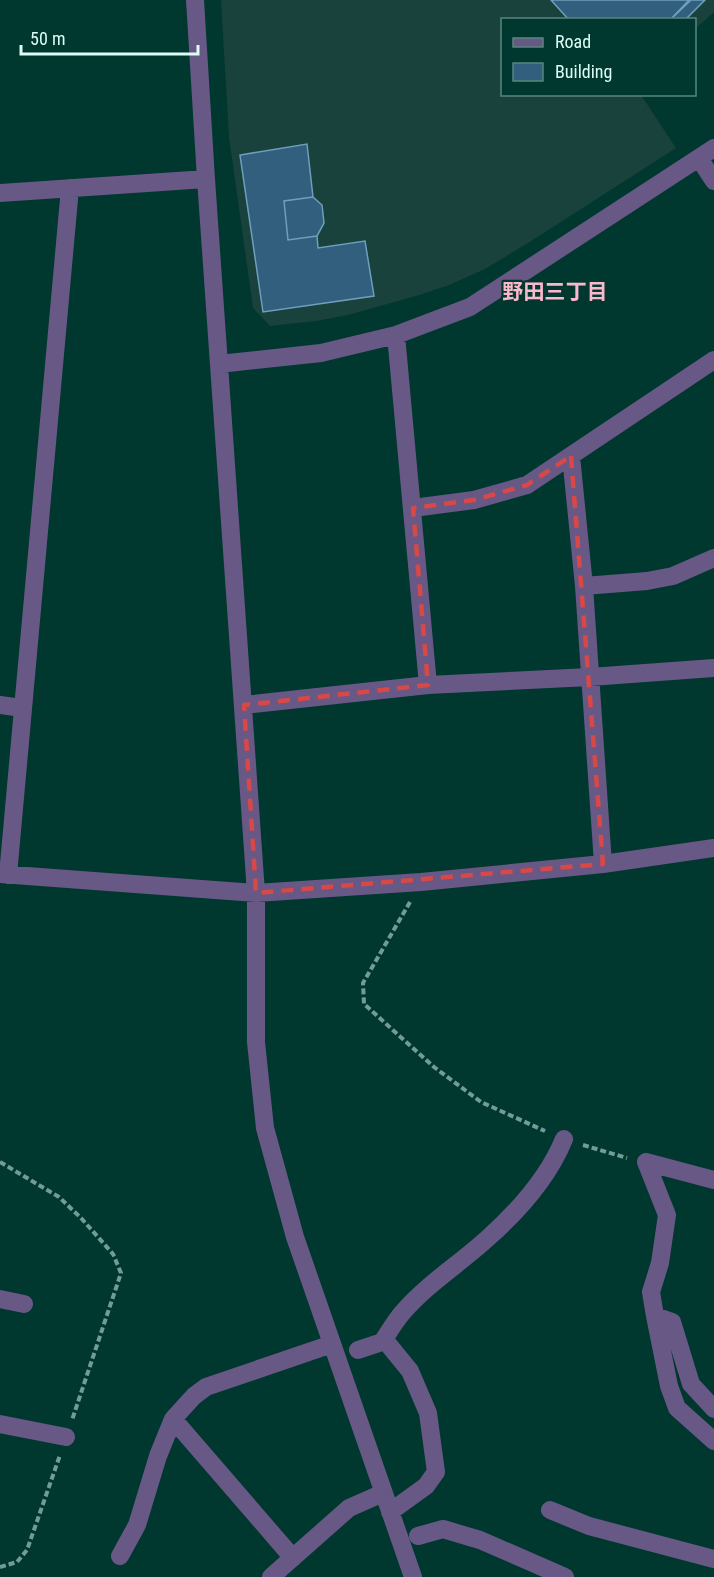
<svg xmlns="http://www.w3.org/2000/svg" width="714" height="1577" font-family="'Roboto Condensed','Noto Sans JP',sans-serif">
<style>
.built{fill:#18423b}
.building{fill:#315f7d;stroke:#6f9fbf;stroke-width:1.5}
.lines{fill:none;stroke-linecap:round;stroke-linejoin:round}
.path{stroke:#719d95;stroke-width:4;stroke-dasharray:6 3;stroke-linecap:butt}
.minor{stroke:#685886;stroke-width:18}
.marked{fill:none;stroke:#d74847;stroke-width:4.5;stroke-dasharray:12 8;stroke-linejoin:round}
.labels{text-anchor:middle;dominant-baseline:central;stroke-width:4.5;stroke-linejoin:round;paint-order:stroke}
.neighbourhood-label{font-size:21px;font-weight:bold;fill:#fab8cc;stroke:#00372f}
</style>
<rect width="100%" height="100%" fill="#00372f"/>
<path class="built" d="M221,0H714V12L695,29L694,20H502V94L641,95L676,148L528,243L485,269L449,285L416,296L348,315L316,321L270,326L253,308L229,137Z"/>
<path class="building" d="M551,0H689L690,1L670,20H569Z
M689,0H705L685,20H670Z
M307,144L313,197L322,205L324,223L317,236L318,248L365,241L374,296L263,312L240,155Z
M313,197L322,205L324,223L317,236L288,240L284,201Z"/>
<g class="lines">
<path class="path" d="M410,902L363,983L364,1004L434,1067L481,1102L545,1131
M583,1145L627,1158
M0,1162L59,1197L81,1218L113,1254L121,1273L72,1420
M0,1567L17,1562L27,1550L60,1455"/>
<path class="minor" d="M195,0L206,179L256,893V1042L265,1128L295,1237L413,1577
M699,158L714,181
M0,193L206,179
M396,335L428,685
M219,364L321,353L396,335L470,307L714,148
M571,456L584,586L603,864
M413,508L474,500L527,485L714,360
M584,586L647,581L673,576L714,558
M0,705L22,708
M244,705L428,685L590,677L714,668
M0,874L256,893L421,882L603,864L714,848
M8,875L70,188
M646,1162L667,1215L660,1263L651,1292L655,1316
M646,1162L714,1180
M0,1299L24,1304
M382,1342C389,1332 395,1321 403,1312C428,1283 461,1263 489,1237C518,1211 549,1176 564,1139
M358,1350L382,1342L388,1344L410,1371L428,1413L436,1472L426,1486L390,1512
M714,1409L691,1384L672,1322L655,1316L669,1386L677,1408L714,1441
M0,1424L66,1437
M550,1510L589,1526L714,1559
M418,1536L443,1529L480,1540L565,1577
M120,1556L137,1525L158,1456L173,1419
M293,1558L173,1419L194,1396L206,1387L332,1344
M271,1577L349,1508L383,1493"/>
</g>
<path class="marked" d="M571,456L603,864L256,893L244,705L428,685L413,508L474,500L527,485Z"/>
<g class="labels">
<g class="neighbourhood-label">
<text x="555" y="292">野田三丁目</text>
</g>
</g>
<rect x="501" y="18" width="195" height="78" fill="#00372f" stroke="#58867e" stroke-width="1.5"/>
<rect x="513" y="38" width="30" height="9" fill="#685886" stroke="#58867e" stroke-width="1.5"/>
<text x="555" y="48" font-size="18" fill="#dcfdf5">Road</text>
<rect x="513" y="63" width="30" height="18" fill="#315f7d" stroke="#58867e" stroke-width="1.5"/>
<text x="555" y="78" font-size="18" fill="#dcfdf5">Building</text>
<path d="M21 45v9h177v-9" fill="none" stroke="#dcfdf5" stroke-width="3"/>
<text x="30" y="45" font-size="18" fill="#dcfdf5" stroke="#00372f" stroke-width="4.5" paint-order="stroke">50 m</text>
</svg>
